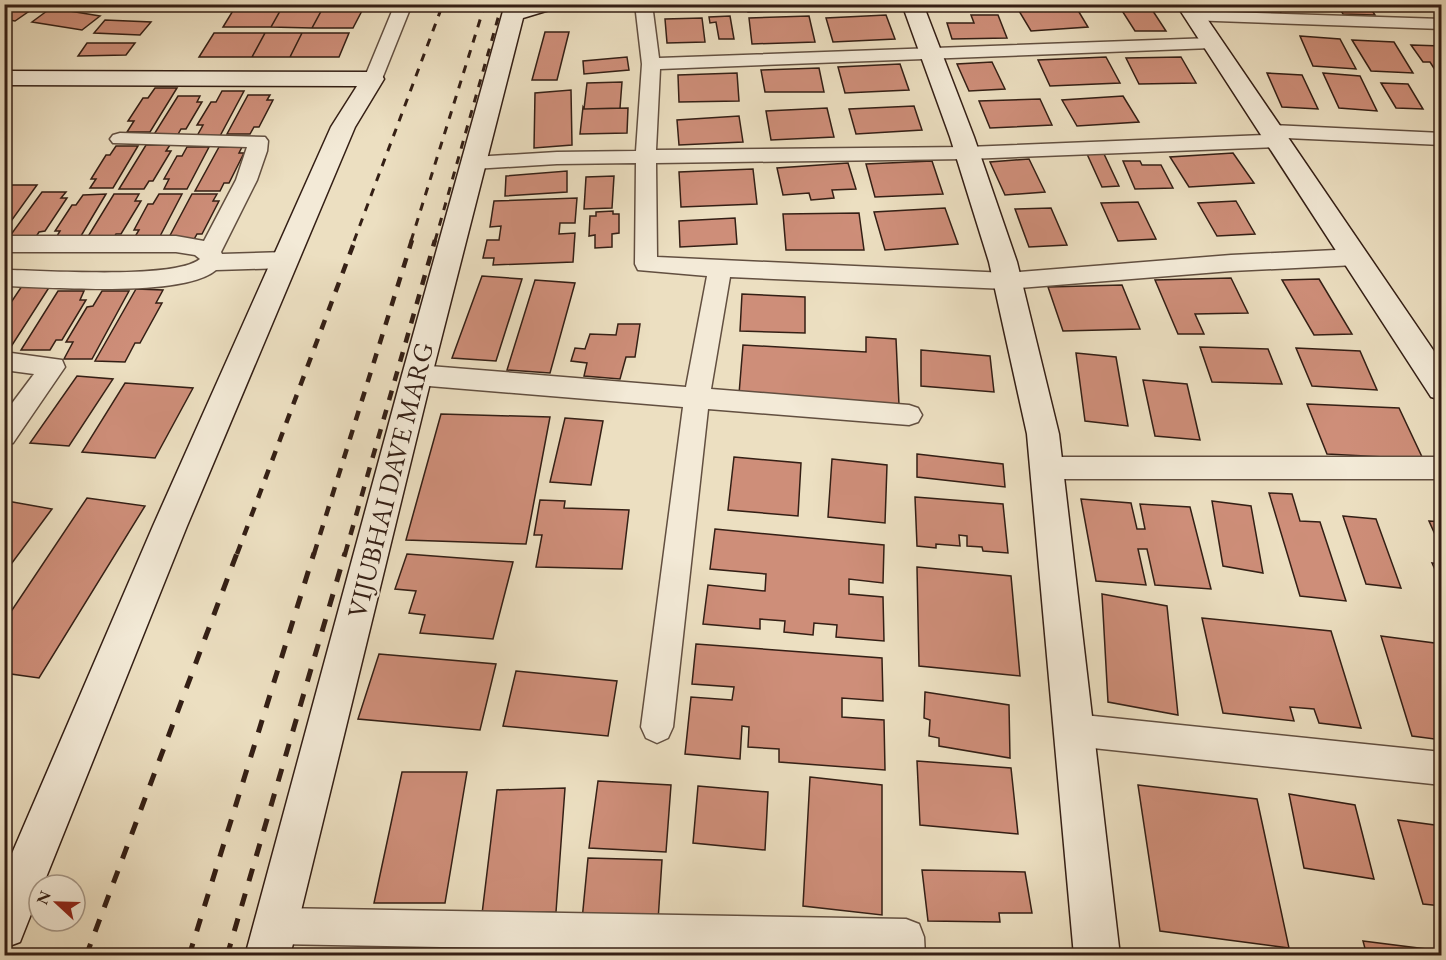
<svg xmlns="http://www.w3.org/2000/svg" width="1446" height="960" font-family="'EB Garamond',serif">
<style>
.building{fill:#ce8e79;stroke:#341f15;stroke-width:1.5}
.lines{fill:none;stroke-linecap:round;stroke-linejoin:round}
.street-casing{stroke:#624f40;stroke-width:3}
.secondary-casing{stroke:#341f15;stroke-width:3}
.street{fill:#f3ead7;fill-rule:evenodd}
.secondary{fill:#f3ead7;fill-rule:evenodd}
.rail-far2{stroke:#341f15;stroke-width:3;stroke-dasharray:8 8;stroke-linecap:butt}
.rail-far1{stroke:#341f15;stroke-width:4.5;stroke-dasharray:10 10;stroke-linecap:butt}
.rail{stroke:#341f15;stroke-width:5;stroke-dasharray:13 13;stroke-linecap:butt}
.labels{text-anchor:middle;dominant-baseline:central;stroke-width:5;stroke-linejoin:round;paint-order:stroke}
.street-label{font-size:27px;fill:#341f15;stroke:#f3ead7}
</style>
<rect width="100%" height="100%" fill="#ecdfc1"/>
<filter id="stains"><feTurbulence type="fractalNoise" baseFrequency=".00333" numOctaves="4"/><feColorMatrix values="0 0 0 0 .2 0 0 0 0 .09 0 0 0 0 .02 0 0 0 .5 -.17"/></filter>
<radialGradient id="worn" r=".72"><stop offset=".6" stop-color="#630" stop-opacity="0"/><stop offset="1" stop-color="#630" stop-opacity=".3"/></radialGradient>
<path class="building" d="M14,4H34L38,5L15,21L4,19V10Z
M151,4H181L173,11L148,7Z
M237,4H284L271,27H223Z
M284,4H325L312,28L271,27Z
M325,4H348L365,5L353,28H312Z
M748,4H779L780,11L748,12Z
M842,4H888L889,6L843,8Z
M1215,4H1245L1246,6H1241L1243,10L1217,9Z
M1252,4H1276L1282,15L1257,14Z
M1337,4H1368L1375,15L1343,14Z
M1149,5L1166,31H1135L1119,6Z
M1076,7L1088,27L1031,31L1019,11Z
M51,8L100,16L82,30L32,22Z
M886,15L895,39L833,42L826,18Z
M971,15H998L1007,38L952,39L947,23H974Z
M730,16L734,39H719L716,22L710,23L709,17Z
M809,16L815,42L752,44L749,18Z
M702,18L705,42L667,43L665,19Z
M105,20L151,22L140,35L94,33Z
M545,32H569L557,80H532Z
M214,33H265L252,57H199Z
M265,33H302L290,57H252Z
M302,33H349L339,57H290Z
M1300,36L1340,39L1356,69L1313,66Z
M1352,40L1394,42L1413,73L1371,71Z
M87,43H135L126,55L78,56Z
M1411,45L1442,46V73H1437L1430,62H1423Z
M627,57L629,70L584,74L583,61Z
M1106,57L1120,83L1050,86L1038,60Z
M1181,57L1196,83L1139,84L1126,58Z
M992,62L1005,89L969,91L957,64Z
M900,64L909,90L845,93L838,67Z
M819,68L824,92H765L761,70Z
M737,73L739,101L679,102L678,75Z
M1267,73L1302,75L1318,109L1282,107Z
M1323,73L1360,76L1377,111L1339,108Z
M622,82L620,108L584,109L587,83Z
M1381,83L1408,84L1423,109L1396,108Z
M155,88H177L150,132H127L134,121H128L143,98H148Z
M571,90L572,145L534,148L535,93Z
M222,91H244L220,136H197L203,125H197L211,102H216Z
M248,95H270L267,100H273L259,127H254L250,134H227Z
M178,96H200L197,102H202L186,129H181L177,136H153Z
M1123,96L1139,122L1077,126L1062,100Z
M1040,99L1052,125L990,128L979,101Z
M914,106L922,130L856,134L849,109Z
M583,107L584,109L628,108L627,133L580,134Z
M827,108L834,137L771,140L766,111Z
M739,116L743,142L679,145L677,120Z
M146,145H170L166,151H171L153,181H149L144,189H119Z
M116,146H138L113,188H90L96,179H91L106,155H110Z
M187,147H209L187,189H164L169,179H164L177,156H182Z
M219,147H242L239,153H244L229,183H224L220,191H195Z
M1233,153L1254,183L1189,187L1170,157Z
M1087,154H1104L1119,186L1102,187Z
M1029,159L1045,192L1005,195L990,162Z
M932,161L943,194L875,197L866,164Z
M1123,161H1140L1142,165H1161L1173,188L1135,189Z
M848,163L856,189L832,190L834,198L811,200L809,193L783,195L777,168Z
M753,169L757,204L681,207L679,172Z
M567,171V192L505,196L506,176Z
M614,176L612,208L584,209L586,177Z
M12,185H37L4,231V196Z
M42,192H66L61,198H67L45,231L39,232L34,240H7Z
M106,194L78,241H54L60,231H55L72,205H76L83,195Z
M114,194H139L135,201H141L121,234H116L110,243H84Z
M159,194H182L158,240H133L139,230H134L148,204H153Z
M192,194H217L213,201H219L202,234H197L192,243H166Z
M577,198L575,223H560L559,234L575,233L573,262L493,265L494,258H483L487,240H499L501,226L490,227L494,201Z
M1236,201L1255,234L1217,236L1198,203Z
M1138,202L1156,239L1118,241L1101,203Z
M945,208L958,244L885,250L874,212Z
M1051,208L1067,245L1029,247L1015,209Z
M613,211V214H619V233L612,234V247L595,248V235L589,236L590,216H596V212Z
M859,213L864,250H786L783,214Z
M735,218L737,244L680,247L679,221Z
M482,276L522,279L496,361L452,358Z
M1231,278L1248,313L1195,314L1204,334H1178L1155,280Z
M1319,279L1352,334L1314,335L1282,280Z
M535,280L575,283L550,373L507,370Z
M1122,285L1140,329L1063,331L1048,287Z
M22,286H50L7,353H4V303L6,301H12Z
M136,289L163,290L156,303H162L140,343H135L125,362L95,361Z
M58,291H84L80,300H86L62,340H56L50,350H21Z
M102,291H129L92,359H64L73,342H66L87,307L93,306Z
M742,294L805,297V333L740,331Z
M618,324H640L635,357H626L620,379L584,376L587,363L571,361L575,348L585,349L590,334L616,335Z
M866,337L896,339L899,405L739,394L743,345L866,352Z
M1200,347L1268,349L1282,384L1212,382Z
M1296,348L1360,351L1377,390L1312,386Z
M921,350L990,356L994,392L921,386Z
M1076,353L1116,357L1128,426L1085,421Z
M77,376L113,379L69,446L30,443Z
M1143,380L1187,384L1200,440L1155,436Z
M125,383L193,388L155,458L82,452Z
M1307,404L1399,408L1423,459L1327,454Z
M441,414L550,417L526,544L406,540Z
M565,418L603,421L591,485L550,482Z
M917,454L1003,464L1005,487L917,477Z
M734,457L801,463L798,516L728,510Z
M832,459L887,465L885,523L828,517Z
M1269,493L1292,494L1300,521L1320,522L1346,601L1300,596Z
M915,497L1003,504L1008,553L983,551L982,547L967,546V536L959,535L960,546L936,544V548L917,546Z
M87,498L145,506L39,678L4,673V622Z
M1081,499L1131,503L1137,529H1145L1140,504L1190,507L1211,589L1155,585L1147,549H1138L1146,585L1096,581Z
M540,500L565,501L564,508L629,510L622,569L536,567L542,535H534Z
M7,501L52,509L6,571H4V504Z
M1212,501L1251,506L1263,573L1223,566Z
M1343,516L1376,519L1401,588L1366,584Z
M1429,521L1442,522V550Z
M715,529L884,545L883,583L849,579V594L883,597L884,641L836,637L837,625L814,623L813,635L784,632L785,621L760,619V629L703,624L708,585L765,591L766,574L710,569Z
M407,554L513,562L493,639L420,633L425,615L409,613L416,591L395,589Z
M1432,563L1442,564V585Z
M917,567L1011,576L1020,676L919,666Z
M1102,594L1167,606L1178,715L1108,702Z
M1202,618L1331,631L1361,728L1319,723L1314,709L1290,707L1294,721L1223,713Z
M1381,636L1442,644V740L1412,736Z
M696,644L882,658L883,701L842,698V717L884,720L885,770L779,762V749L748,747L749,727L742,726L740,759L685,754L691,697L732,700L734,687L692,684Z
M379,654L496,664L480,730L358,719Z
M516,671L617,681L608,736L503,726Z
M925,692L1009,705L1010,758L939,746V738L929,736L930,720L924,718Z
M917,761L1011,768L1018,834L920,825Z
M402,772H467L445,903H374Z
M810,777L882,785V915L803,906Z
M598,781L671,785L666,852L589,848Z
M1138,785L1257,799L1289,948L1160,931Z
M698,786L768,792L765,850L693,843Z
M565,788L556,912L482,914L497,790Z
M1289,794L1355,805L1374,879L1304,868Z
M1398,820L1442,826V906L1423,904Z
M588,858L662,860L658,921L582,920Z
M922,870L1025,872L1032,913H999L1000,922L928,921Z
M1363,941L1442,951V956H1367Z"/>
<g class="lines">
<g class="street-casing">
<path id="street" d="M395,4H412L382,79L380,83H366L364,79Z
M635,4H652L659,58L1212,38L1218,39L1221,43L1218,47L1212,48L660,69L656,150L967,147L1265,135L1262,131L1265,127L1272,125L1442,133V145L1286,138L1288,141L1285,145L1278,147L967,159L656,163L657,257L1007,273L1231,255L1356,249L1364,251L1367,257L1364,263L1356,265L1231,271L1007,289L730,277L711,389L909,405L918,408L922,415L918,422L909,425L708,409L673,727L668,738L657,743L646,738L641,727L683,407L417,385L408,382L405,375L408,368L417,365L686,387L707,276L638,270L635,264L636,163L557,164L473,169L466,168L463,163L466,158L473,157L557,152L636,151L642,64Z
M1194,11L1442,19V29L1188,20L1185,16L1188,12Z
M120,133L265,137L268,141L267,151L257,180L221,252L222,254L286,252L294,254L297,260L294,266L286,268L216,270C183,298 51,287 4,286V270C44,270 174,280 200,259L195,255L176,252H4V236H176L204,241L236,180L247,147L113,143L110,139L113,135Z
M4,352L62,360L65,367L13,443L4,445V414L34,374L4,370Z
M1046,457H1442V479H1046L1037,476L1033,468L1037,460Z
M1074,714L1442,752V785L1074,746L1063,741L1058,730L1063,719Z
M276,908L906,919L919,924L924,937L925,956L276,944L263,939L258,926L263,913Z"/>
</g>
<g class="secondary-casing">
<path id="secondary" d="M505,4H559L556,8L523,18L432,375L290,956H245L402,375Z
M902,4H923L974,137L1017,262L1059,434L1120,956H1074L1027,434L989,262L950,137Z
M1176,4H1197L1442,363V400L1431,397Z
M4,71L373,72L381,74L384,79L355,127L187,526L43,885H39V894L20,942L4,948V872L153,526L331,127L357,86L4,85Z"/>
</g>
<use href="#street" class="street"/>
<use href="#secondary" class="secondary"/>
<path class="rail-far2" d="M354,241L443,4
M411,241L485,4
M435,241L502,4"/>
<path class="rail-far1" d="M237,554L355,240
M314,554L412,240
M345,554L435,240"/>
<path class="rail" d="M86,956L237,553
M189,956L314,553
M227,956L345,553"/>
</g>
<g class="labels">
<g class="street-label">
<text transform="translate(390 480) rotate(-76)">VIJUBHAI DAVE MARG</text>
</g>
</g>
<rect width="1446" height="960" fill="none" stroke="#ecdfc1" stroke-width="24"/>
<rect x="6" y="6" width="1434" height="948" fill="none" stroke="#341f15" stroke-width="3"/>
<rect x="12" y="12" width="1422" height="936" fill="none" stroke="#341f15" stroke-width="1.5"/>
<g transform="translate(57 903) rotate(292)"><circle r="28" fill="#f3ead7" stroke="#a79989" stroke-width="1.5"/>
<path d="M0-4.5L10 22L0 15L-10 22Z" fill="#8f2418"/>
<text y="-9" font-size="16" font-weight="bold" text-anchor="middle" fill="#341f15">N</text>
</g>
<rect width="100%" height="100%" filter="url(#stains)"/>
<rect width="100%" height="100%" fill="url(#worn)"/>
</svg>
